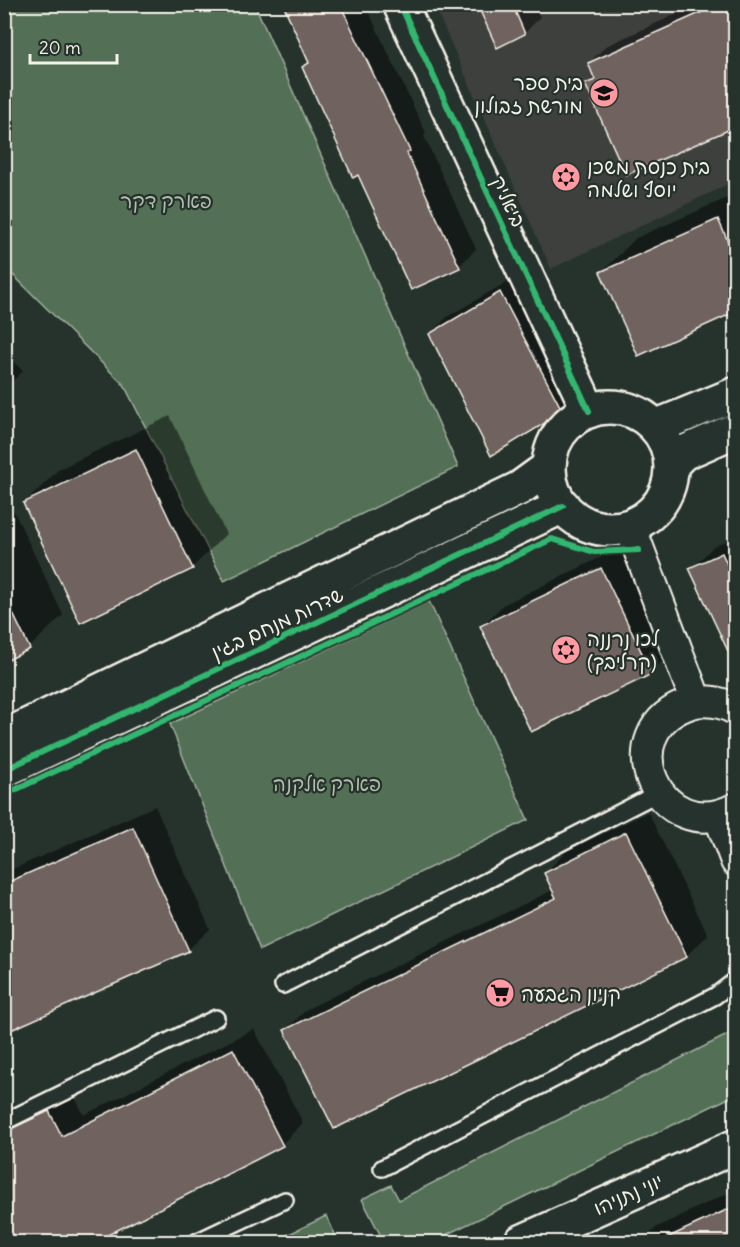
<svg xmlns="http://www.w3.org/2000/svg" width="740" height="1247" font-family="Delius,'Playpen Sans Hebrew',sans-serif">
<style>
.built{fill:#3c413c}
.green{fill:#526f57;stroke:#a3b0a0;stroke-width:1.5}
.shadow{fill:#0007}
.building{fill:#70635f;stroke:#f4f1e8;stroke-width:1.5}
.lines{fill:none;stroke-linecap:round;stroke-linejoin:round}
.service-casing{stroke:#f4f1e8;stroke-width:20}
.minor-casing{stroke:#f4f1e8;stroke-width:34}
.tertiary-casing{stroke:#f4f1e8;stroke-width:38}
.service{stroke:#26332d;stroke-width:15}
.minor{stroke:#26332d;stroke-width:30}
.tertiary{stroke:#26332d;stroke-width:33}
.cycleway-casing{stroke:#26332d;stroke-width:10}
.cycleway{stroke:#33b770;stroke-width:6}
.labels{text-anchor:middle;dominant-baseline:central;stroke-width:4.5;stroke-linejoin:round;paint-order:stroke}
.poi-label{font-size:20px;fill:#f4f1e8;stroke:#26332d;text-anchor:start}
.park-label{font-size:20px;fill:#b3bdae;stroke:#26332d}
.street-label{font-size:20px;fill:#f4f1e8;stroke:#26332d}
</style>
<rect width="100%" height="100%" fill="#26332d"/>
<filter id="ink" filterUnits="userSpaceOnUse"><feTurbulence type="fractalNoise" baseFrequency=".0167" numOctaves="2"/><feDisplacementMap in="SourceGraphic" scale="12" xChannelSelector="R" yChannelSelector="G"/><feConvolveMatrix kernelMatrix="1 2 1 2 8 2 1 2 1" color-interpolation-filters="sRGB"/></filter>
<g filter="url(#ink)">
<path class="built" d="M434,5H735V181L551,269Z"/>
<path class="green" d="M4,5H255L458,467L224,581L124,385L5,267Z
M429,601L528,820L260,950L170,724Z
M735,1031V1095L431,1242H384L362,1199L391,1185L399,1200Z
M326,1216L339,1242H273Z"/>
<path class="shadow" d="M284,4H365L426,133L424,136L476,249L459,266L358,173L304,67L310,61Z
M479,4H534L540,17L525,33Z
M699,4H736V136L731,128L587,84L595,76L589,63L606,46Z
M736,194V310L639,354L602,272L636,238Z
M517,276L579,393L562,411L430,334L447,317Z
M4,352L23,371L4,389Z
M170,416L226,534L192,568L25,503L59,469Z
M9,501L63,615L29,648L4,660V504Z
M736,536V662L691,569L713,547Z
M622,547L673,651L651,672L532,730L482,626L503,605Z
M155,806L210,929L188,950L4,1032V873Z
M648,812L708,935L686,956L286,1030L307,1009L553,890L545,873L567,851Z
M254,1029L303,1123L282,1144L91,1242H4V1123L71,1090L84,1115Z
M736,1189V1242H641L657,1227Z"/>
<path class="building" d="M283,4H340L410,151L407,153L460,268L411,290L358,175L353,178L302,67L309,63Z
M477,4H512L525,34L497,48Z
M720,4H735V127L626,175L585,84L595,80L588,63Z
M718,219L735,257V312L638,356L600,272Z
M500,292L563,412L491,456L429,334Z
M136,449L193,569L80,623L23,503Z
M722,553L735,582V666L689,568Z
M601,568L652,674L531,732L480,626Z
M4,595L30,649L4,662Z
M133,827L189,951L4,1033V884Z
M626,832L687,957L334,1129L284,1030L556,898L544,873Z
M233,1049L283,1146L94,1242H4V1132L49,1111L62,1136Z
M735,1206V1242H658Z"/>
<g class="lines">
<g class="service-casing">
<path id="service" d="M283,985L658,793
M4,1122L216,1018
M382,1168L715,996L736,980
M196,1242L285,1200"/>
</g>
<g class="minor-casing">
<path id="minor" d="M630,526L696,701
M736,710C724,702 705,699 691,703C607,730 658,849 736,808
M719,816L736,861"/>
</g>
<g class="tertiary-casing">
<path id="tertiary" d="M400,4L589,411
M549 468a61 61 0 1 1 122 0a61 61 0 1 1-122 0Z
M655,427L736,394
M671,465L683,453L736,430
M4,737L520,488L549,467
M4,770L563,506
M521,1242L736,1146"/>
</g>
<use href="#service" class="service"/>
<use href="#minor" class="minor"/>
<use href="#tertiary" class="tertiary"/>
<g class="cycleway-casing">
<path id="cycleway" d="M400,4L589,411
M4,770L563,506
M4,795L552,539L594,552L639,550"/>
</g>
<use href="#cycleway" class="cycleway"/>
</g>
</g>
<defs>
<g id="school-disc" transform="scale(1.5)"><circle r="9.5" fill="#ff9aa2" stroke="#26332d"/><path d="M0-5L7-2L0 1L-7-2ZM-4 1L0 2.5L4 1V4Q0 6-4 4Z" fill="#111"/></g>
<g id="synagogue-disc" transform="scale(1.5)"><circle r="9.5" fill="#ff9aa2" stroke="#26332d"/><path d="M0-6.5L5.6 3.2H-5.6ZM0 6.5L5.6-3.2H-5.6Z" fill="#111"/></g>
<g id="supermarket-disc" transform="scale(1.5)"><circle r="9.5" fill="#ff9aa2" stroke="#26332d"/><path d="M-6-5.5h2.5l.6 2H6L4.5 2H-2.5L-4.4-4H-6ZM-1.5 3.2a1.3 1.3 0 1 0 .1 0ZM3 3.2a1.3 1.3 0 1 0 .1 0Z" fill="#111"/></g>
</defs>
<g fill-rule="evenodd">
<use href="#school-disc" x="604" y="93"/>
<use href="#synagogue-disc" x="566" y="177"/>
<use href="#synagogue-disc" x="566" y="650"/>
<use href="#supermarket-disc" x="500" y="993"/>
</g>
<g class="labels">
<g class="poi-label">
<text x="583" y="82" text-anchor="end">בית ספר<tspan x="583" dy="23">מורשת זבולון</tspan></text>
<text x="587" y="166">בית כנסת משכן<tspan x="587" dy="23">יוסף ושלמה</tspan></text>
<text x="587" y="638">לכו נרננה<tspan x="587" dy="23">(קרליבך)</tspan></text>
<text x="521" y="993">קניון הגבעה</text>
</g>
<g class="park-label">
<text x="166" y="200">פארק דקר</text>
<text x="327" y="783">פארק אלקנה</text>
</g>
<g class="street-label">
<text transform="translate(509 201) rotate(65)">ביאליק</text>
<text transform="translate(277 623) rotate(-25)">שדרות מנחם בגין</text>
<text transform="translate(628 1194) rotate(-24)">יוני נתניהו</text>
</g>
</g>
<rect width="740" height="1247" fill="none" stroke="#26332d" stroke-width="24"/>
<rect x="12" y="12" width="716" height="1223" fill="none" stroke="#f4f1e8" stroke-width="2" filter="url(#ink)"/>
<path d="M30 54v9h87v-9" fill="none" stroke="#f4f1e8" stroke-width="3"/>
<text x="39" y="54" font-size="18" fill="#f4f1e8" stroke="#26332d" stroke-width="4.5" paint-order="stroke">20 m</text>
</svg>
